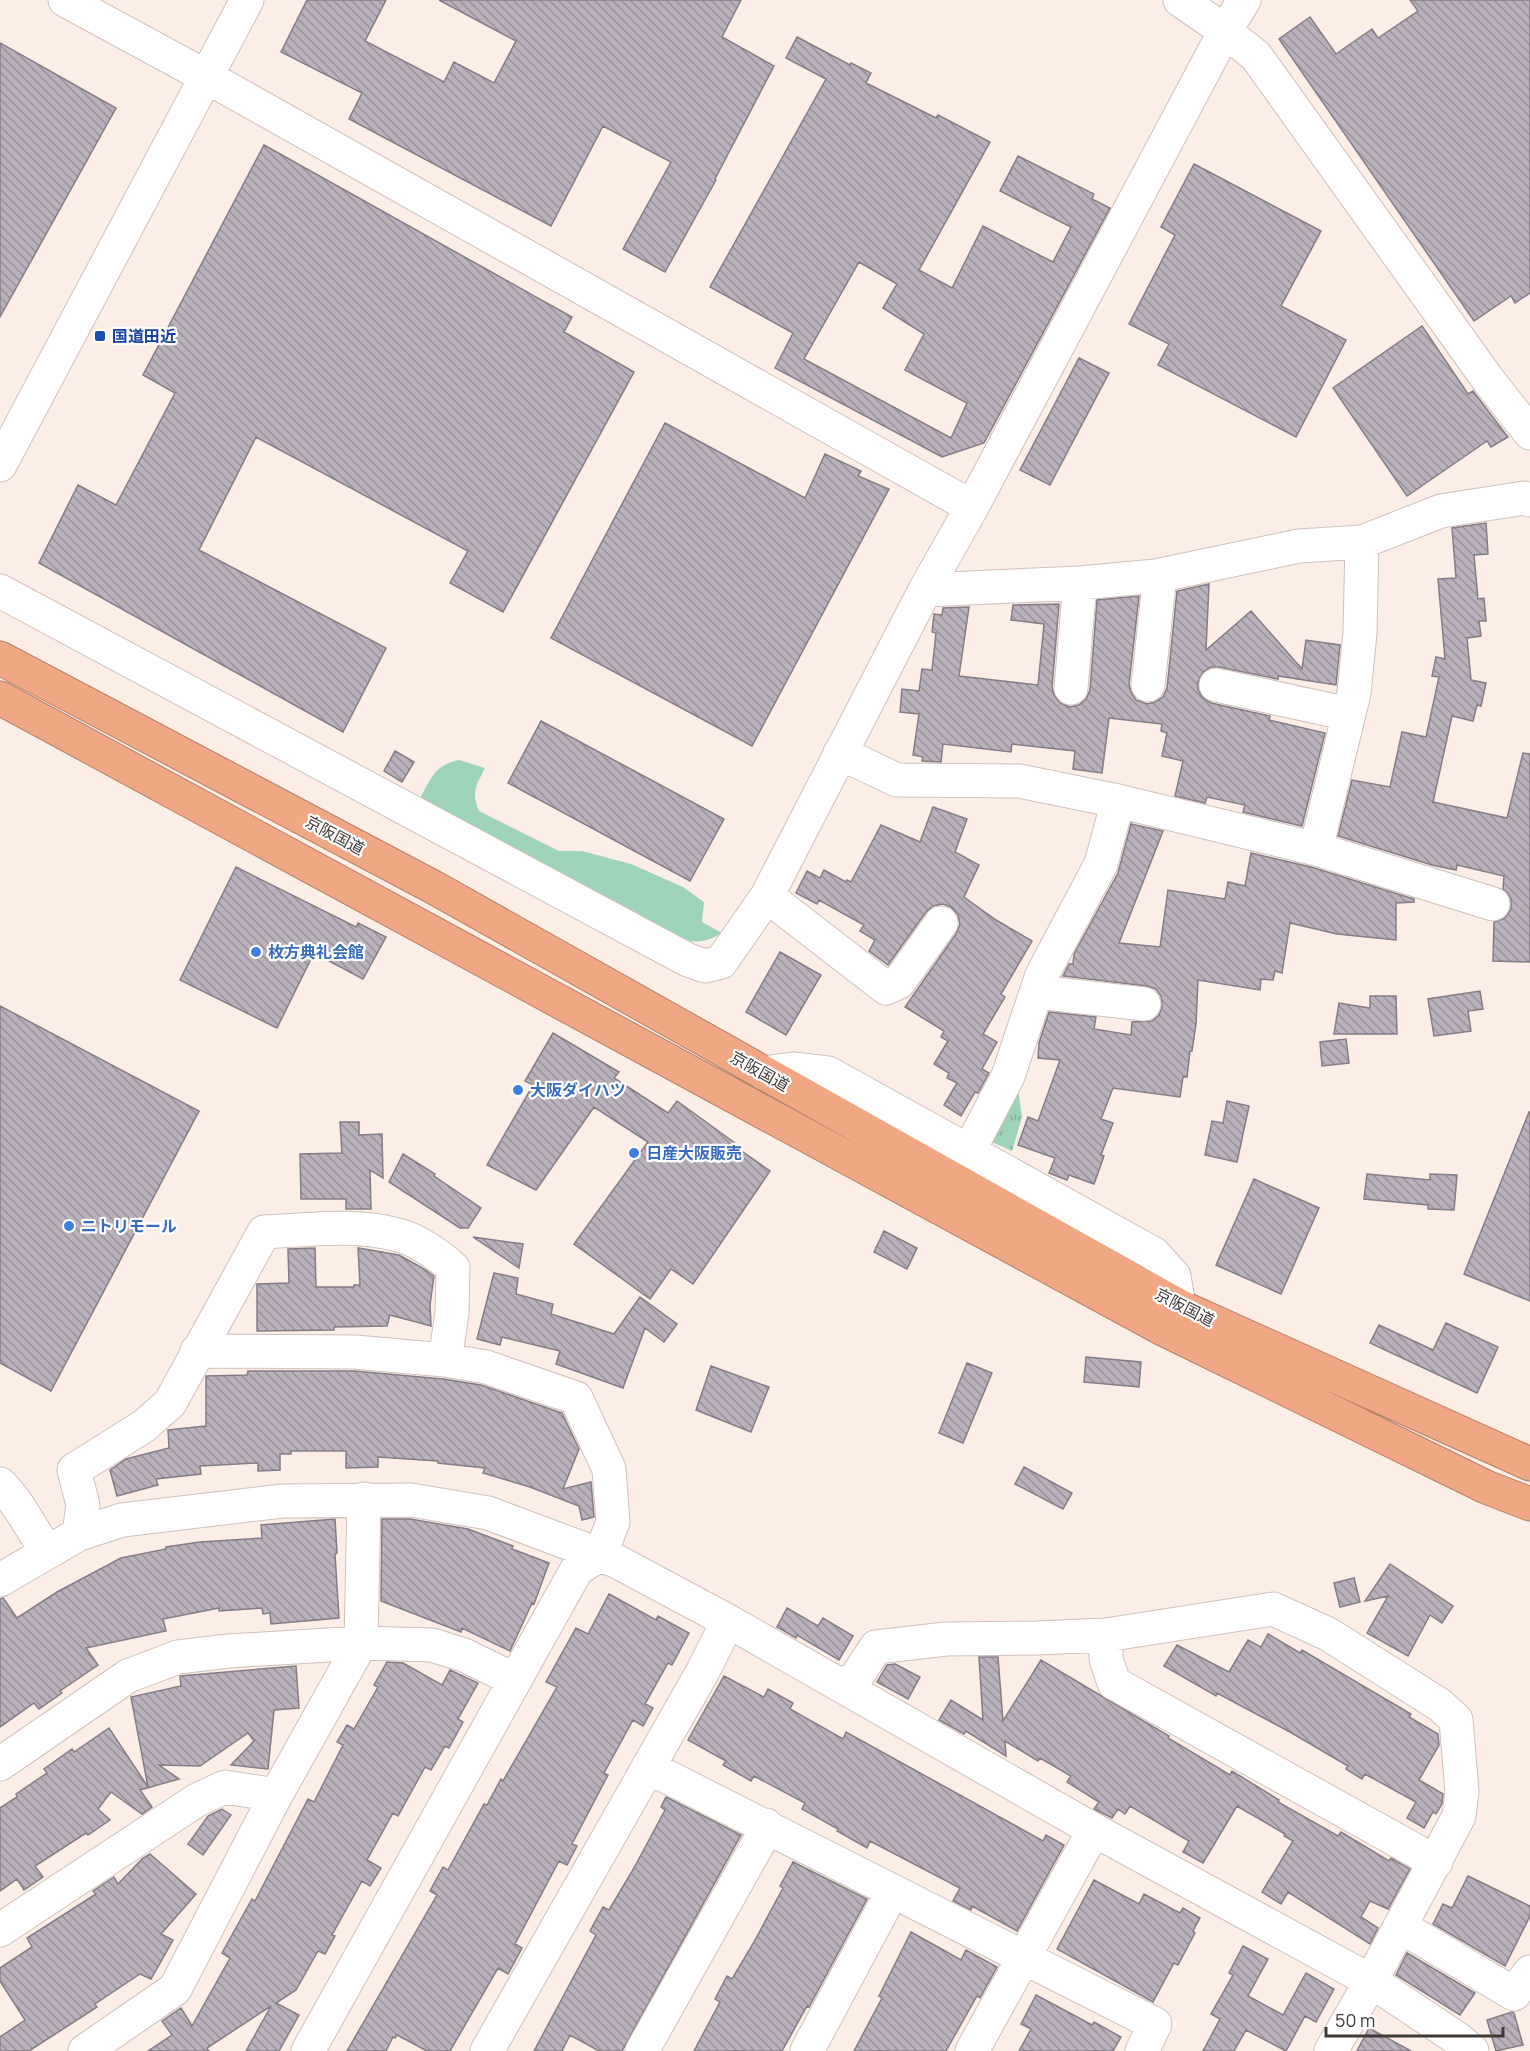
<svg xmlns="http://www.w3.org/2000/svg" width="1530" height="2051" font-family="Manrope,'Noto Sans JP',sans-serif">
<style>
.green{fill:#9dd3b8}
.park{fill:url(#park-tufts)}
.building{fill:url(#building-back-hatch);stroke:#857c86;stroke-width:1.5;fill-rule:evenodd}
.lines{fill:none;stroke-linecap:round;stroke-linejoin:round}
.minor-casing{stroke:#cfc1ba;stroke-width:35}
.highway-casing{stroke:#b28169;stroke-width:35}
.path{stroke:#bdb2ab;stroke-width:4;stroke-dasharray:1.5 4.5;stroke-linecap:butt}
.minor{stroke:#fff;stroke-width:33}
.highway{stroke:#f0a784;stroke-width:33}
.transit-dot{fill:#1a4fb4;stroke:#fff;stroke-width:2}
.shop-dot{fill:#3f7fe0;stroke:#fff;stroke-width:2}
.labels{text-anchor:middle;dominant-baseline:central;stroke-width:4.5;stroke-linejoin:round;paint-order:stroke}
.transit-label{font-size:16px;font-weight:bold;fill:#164399;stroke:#fff;text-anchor:start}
.street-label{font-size:16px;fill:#403a37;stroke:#fff}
.shop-label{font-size:16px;font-weight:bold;fill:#366cbe;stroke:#fff;text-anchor:start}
</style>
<defs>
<pattern id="park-tufts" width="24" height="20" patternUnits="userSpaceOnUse" patternTransform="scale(1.5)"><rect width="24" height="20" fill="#9dd3b8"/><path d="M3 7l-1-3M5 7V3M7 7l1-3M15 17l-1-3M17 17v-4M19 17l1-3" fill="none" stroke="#81ac96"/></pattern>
<pattern id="building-back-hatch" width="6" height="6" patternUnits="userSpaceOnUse" patternTransform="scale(1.5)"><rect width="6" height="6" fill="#bbb1bc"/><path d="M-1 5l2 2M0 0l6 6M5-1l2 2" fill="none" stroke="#99919a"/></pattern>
</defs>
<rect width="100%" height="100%" fill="#fceee6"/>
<path class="green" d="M459,760L485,768C476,786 471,792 479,811L559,851H582L631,864L683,887L704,902L702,922L722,933C704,944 691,943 672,937L419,800C431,779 434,765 459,760Z"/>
<path class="park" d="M1017,1082L1022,1117L1012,1151L992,1142Z"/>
<path class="building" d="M307,0H386L365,41L444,82L454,62L494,83L516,41L439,0H741L722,37L774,66L715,179L716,180L665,272L623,249L671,162L603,126L551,226L349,119L362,93L281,52Z
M1410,0H1530V293L1515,303L1511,296L1474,321L1279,39L1310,17L1336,54L1372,29L1378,38L1418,11Z
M797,37L850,65L851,63L871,73L866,83L936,118L938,115L990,142L919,270L952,288L983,226L1053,262L1071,227L1000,191L1018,156L1094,194L1092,199L1110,208L984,443L942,457L775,368L793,333L710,287L826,79L786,58ZM859,262L897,284L883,308L924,334L905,370L967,403L951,438L804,359Z
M0,43L116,108L0,317Z
M264,145L572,317L564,332L634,372L503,612L450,583L468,551L256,437L199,550L386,648L343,732L39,563L78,485L116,505L175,393L143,375Z
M1194,164L1321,231L1281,306L1346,340L1296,437L1158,365L1169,344L1129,324L1175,235L1161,227Z
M1422,326L1468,394L1473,391L1508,437L1491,447L1487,441L1407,496L1333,388Z
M1079,358L1109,373L1050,485L1020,470Z
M665,423L805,498L825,454L861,471L858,476L889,489L752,746L551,638Z
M1486,523L1488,554L1474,555L1478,599L1484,598L1486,621H1479L1481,636L1467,638L1471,680L1486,683L1481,706L1477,705L1473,721L1452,716L1433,802L1507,818L1523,753L1530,754V962L1493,961L1494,922L1505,918L1511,909V899L1507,892L1503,889L1504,876L1457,865L1456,870L1432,865L1338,836L1352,780L1390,787L1402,732L1426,737L1439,677L1432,676L1436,657L1445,659L1438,579L1456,578L1452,528Z
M1209,584L1206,650L1251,611L1302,669L1306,640L1340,645L1336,685L1278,676V679L1219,667H1211L1203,672L1198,682V690L1203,698L1211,703L1270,716L1269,720L1325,733L1302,826L1243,812L1245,805L1207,797L1205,803L1175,796L1183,761L1162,756L1167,733L1161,731L1162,724L1109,718L1102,773L1073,769L1075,751L1012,744L1011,752L943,744L941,762L922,761L923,757L913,755L919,714L900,712L902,689L919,691L922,669L932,670L936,633L932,632L934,614L942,615L943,608L969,607L959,676L1038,685L1044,624L1011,620L1013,605L1059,604L1052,687L1054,695L1060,703L1070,707L1079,705L1086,699L1090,690L1097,600L1139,596L1129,684L1131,692L1136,700L1147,704L1155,702L1163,697L1167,688L1177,591Z
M541,721L724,819L690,881L508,783Z
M395,751L414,762L402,782L384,771Z
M933,807L967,819L955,852L979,865L964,897L996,920L1032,941L1001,994L1005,997L983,1034L997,1042L982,1069L989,1073L978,1093L975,1092L961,1116L944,1105L957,1083L947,1078L949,1073L934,1064L948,1041L941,1037L944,1031L905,1007L956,934L960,924L958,915L951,907L943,904L933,906L926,912L888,965L869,951L875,940L860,931L864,925L819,900L817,904L796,893L807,871L820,878L824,870L846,882L847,880L851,882L881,825L920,842Z
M1131,824L1163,831L1119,943L1160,947L1168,890L1225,899L1228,882L1245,886L1251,853L1311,867L1414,899V902L1396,903V940L1337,934L1290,923L1282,973L1275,971L1273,980L1261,979L1260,990L1198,980L1196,1024L1192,1051H1190L1187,1077H1183L1180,1097L1113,1088L1101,1119L1113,1123L1101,1155L1104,1156L1094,1184L1069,1175L1067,1180L1049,1173L1055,1158L1018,1145L1028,1117L1038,1121L1060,1060L1038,1058L1039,1043L1049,1012L1096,1017L1094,1029L1131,1035L1132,1022L1152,1021L1159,1015L1162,1007L1161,996L1156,989L1147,986L1063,976L1069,964H1073L1074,954L1118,873Z
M236,867L356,927L358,923L386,937L363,979L314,953L277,1028L180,980Z
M780,952L821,975L786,1035L746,1012Z
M1480,991L1483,1009L1468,1011L1471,1031L1434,1036L1428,999Z
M1370,996H1396L1397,1034H1334L1339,1003L1370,1008Z
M0,1006L199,1111L51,1391L0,1363Z
M553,1033L619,1072L614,1078L668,1113L677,1101L735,1143L733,1145L770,1171L693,1284L671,1269L650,1299L574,1244L648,1142L594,1107L536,1190L487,1165L533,1085L525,1081Z
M1346,1039L1349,1063L1322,1066L1320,1042Z
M1227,1101L1249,1106L1237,1162L1205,1155L1212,1121L1223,1123Z
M1529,1112H1530V1301L1464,1274Z
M340,1122H359V1135L382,1134L383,1178L370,1170L371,1209H346V1199H301L300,1154L342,1153Z
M403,1154L435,1174L434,1176L481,1208L468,1228H460L389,1182Z
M1367,1174L1430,1180V1174L1457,1175L1454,1210L1428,1209V1205L1364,1199Z
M1254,1179L1319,1208L1281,1294L1216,1265Z
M884,1231L917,1248L907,1269L874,1252Z
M473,1237L523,1244L519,1268Z
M315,1248L316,1287H354V1285H360L358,1248L399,1255L424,1269L434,1276L430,1305L431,1326L390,1315L387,1326L334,1327V1330L257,1331V1284L289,1283L288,1249Z
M494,1273L518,1278L516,1294L553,1304L551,1314L614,1334L640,1297L677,1324L664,1342L645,1328L623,1388L556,1364L560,1351L502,1337L500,1345L477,1339Z
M1446,1323L1498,1347L1477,1393L1370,1343L1379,1325L1433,1350Z
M1086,1357L1141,1362L1139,1387L1084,1382Z
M967,1363L992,1373L963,1443L939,1433Z
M711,1366L769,1387L751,1432L696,1410Z
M248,1371H354L443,1379L481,1385L562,1413L579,1449L563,1489L591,1482L594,1517L582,1520L579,1506L530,1487L483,1473L485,1468L438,1463V1461L378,1457V1467L346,1468V1451H291V1454H280V1470L258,1471V1463L200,1466L201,1474L156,1479L158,1485L117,1496L110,1470L126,1459L169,1448L168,1430L206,1426V1376L247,1375Z
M1024,1467L1072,1493L1063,1509L1015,1484Z
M335,1519L337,1553L335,1554L339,1618L271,1624L270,1613L263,1614L262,1608L219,1611V1608L163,1619L166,1631L86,1648L98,1665L60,1691L62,1693L39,1709L34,1703L0,1727V1599L3,1598L17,1618L57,1592L121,1558L166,1549V1547L200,1542L262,1538L261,1525Z
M382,1519H410L468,1529L513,1546L512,1549L549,1563L534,1604L532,1603L510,1651L462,1628L461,1632L381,1601Z
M1390,1564L1453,1606L1442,1623L1430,1615L1408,1656L1367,1633L1388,1596L1365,1601Z
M1354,1578L1360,1602L1340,1607L1334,1583Z
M609,1594L656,1620L658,1616L689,1633L672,1665L668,1663L645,1704L653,1708L643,1726L633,1720L604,1773L608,1775L572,1844L577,1846L567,1865L559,1861L515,1944L522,1948L508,1974L498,1968L450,2051H427L397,2035L395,2038L393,2037L386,2051H347L437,1895L430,1891L443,1867L448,1870L484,1804L487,1805L501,1779L503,1781L557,1687L546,1682L576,1628L588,1634Z
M787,1608L818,1626L823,1618L853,1636L839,1660L797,1635L796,1638L777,1627Z
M1268,1634L1300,1653L1302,1650L1411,1714L1409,1717L1438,1734L1439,1745L1419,1780L1443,1794L1442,1804L1436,1814L1433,1812L1424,1828L1407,1818L1416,1802L1365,1774L1362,1779L1346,1769L1348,1766L1290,1732L1217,1693L1216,1696L1164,1666L1177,1645L1229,1672L1248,1640L1261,1647Z
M979,1657H998L1003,1721L1041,1660L1169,1736L1168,1738L1230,1775L1232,1771L1279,1800L1278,1802L1338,1836L1341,1832L1389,1861L1391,1858L1410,1869L1388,1909L1370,1901L1361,1917L1378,1928L1370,1944L1288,1892L1281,1904L1262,1892L1293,1841L1284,1836L1285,1834L1237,1806L1203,1863L1183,1852L1189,1841L1130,1806L1125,1814L1118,1809L1112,1818L1094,1809L1099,1802L1067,1782L1071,1776L1040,1758L1038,1761L1005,1741L1006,1756L966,1731L964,1734L939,1720L951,1700L983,1720Z
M387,1662L403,1663L442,1685L450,1670L478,1683L458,1719L463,1722L449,1748L445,1746L431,1770L425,1767L398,1816L393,1813L367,1860L381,1868L370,1886L362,1881L332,1935L335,1936L325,1954L318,1951L296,1990L276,2003L299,2015L279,2051H246L271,2006L207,2048L209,2051H148L172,2035L162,2021L181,2008L192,2026L230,1958L222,1953L252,1899L255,1901L308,1799L314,1802L343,1745L337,1742L347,1725L354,1729L378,1687L374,1685Z
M895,1664L920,1677L908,1699L877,1682L887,1665Z
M296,1666L299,1708L274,1710L268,1769L231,1765L254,1741L248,1733L200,1766L159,1765L179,1779L140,1790L152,1807L142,1814L111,1792L98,1809L110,1820L88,1835L86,1833L35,1866L43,1877L24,1890L17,1879L0,1891V1808L17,1797L16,1794L47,1773L44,1769L72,1749L74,1752L109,1728L148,1787L131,1697L181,1686L180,1676Z
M724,1676L764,1697L768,1689L793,1703L790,1709L843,1739L846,1732L1043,1841L1046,1835L1064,1845L1017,1931L972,1906L971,1910L953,1901L960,1888L870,1841L867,1848L837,1831L838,1829L802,1809L805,1803L754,1776L751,1781L723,1765L726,1761L688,1740Z
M666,1797L741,1835L622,2051H599L570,2035L562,2051H534L596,1935L590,1931L603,1907L609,1910L634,1868L665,1810L661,1807Z
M222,1809L231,1815L203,1855L188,1844L208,1816Z
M150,1854L196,1894L161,1934L173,1940L151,1979L140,1974L95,2004L97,2007L29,2051H0V2037L25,2020L0,1981V1968L32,1947L27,1938L96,1894L93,1891L114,1877L118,1884L142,1859Z
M793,1862L867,1899L809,2007L807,2006L782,2051H694L720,2002L715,1999L727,1976L732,1979L754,1942L783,1888L780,1886Z
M1468,1876L1530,1906V1916L1505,1966L1433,1924L1443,1904L1452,1908Z
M1094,1880L1139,1904L1144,1894L1180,1913L1183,1908L1200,1918L1193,1931L1195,1933L1178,1965L1174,1963L1153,2002L1057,1949Z
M911,1932L961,1960L966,1950L997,1967L980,1998L977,1996L946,2051H854L882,1998L879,1996Z
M1243,1946L1268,1959L1248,1996L1283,2015L1306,1973L1334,1989L1316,2022L1305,2016L1286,2051L1246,2030L1234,2051H1203L1220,2019L1211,2014L1233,1975L1229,1973Z
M1407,1953L1475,1993L1460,2015L1396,1975Z
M1036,1995L1092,2025L1094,2022L1121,2037L1113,2051H1019L1031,2029L1021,2024Z
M1512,2012L1514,2013L1523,2045L1496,2051L1487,2020Z
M1369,2028L1411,2051H1357Z"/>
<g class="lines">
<g class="minor-casing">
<path id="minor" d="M65,0L207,77L972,507
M1180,0L1225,31L1256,56L1489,381L1530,433
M0,465L247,0
M925,590L1080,583L1156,576L1299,546L1362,542L1441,511L1524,498L1530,500
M0,591L688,960L705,966L721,962L767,896L925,590L972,507L1225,31L1244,0
M1148,685L1160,575
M1216,685L1349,714
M1071,688L1080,583
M840,753L897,780L1019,781L1118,801L1316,849L1493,904
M1316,849L1354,693L1360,633L1362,542
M767,896L886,988L899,982L941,923
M1037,992L1144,1004
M764,1073L793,1069L828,1073L1154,1254L1174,1276L1179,1306
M969,1151L1008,1076L1042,975L1101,864L1118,801
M197,1351L355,1352L445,1360L486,1367L576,1398L609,1469L613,1522L600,1555L577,1569L308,2051
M0,1484C20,1503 31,1530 48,1552
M79,1534L83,1505L74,1470L144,1426L170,1403L264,1232C308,1230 356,1223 398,1235C416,1239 440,1256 453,1268L452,1313L445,1360
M0,1580L79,1534L122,1520L282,1501L411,1500L488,1513L616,1561L728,1621L1094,1830L1371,1981L1458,2039L1472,2051
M1106,1635V1659L1114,1683L1436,1862
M840,1685L855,1679L876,1647L946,1639L1037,1638L1106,1635L1273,1609L1328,1634L1440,1705L1456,1720L1462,1791L1459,1816L1371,1981L1331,2051
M0,1764L128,1676L178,1657L228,1651L361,1643L432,1645L464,1655L515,1680
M648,1767L1155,2024L1142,2051
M1400,1926L1514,1994L1530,1972
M0,1930L197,1800L225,1787L276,1795
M85,2051L175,1989L276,1795L361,1643L364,1499
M487,2051L703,1671L728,1621
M642,2051L758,1844L766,1825
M807,2051L892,1892
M972,2051L1094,1830"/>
</g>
<g class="highway-casing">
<path id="highway" d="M0,658L435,888L1179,1306L1530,1464
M0,698L1163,1329L1486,1487L1530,1504"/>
</g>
<path class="path" d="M1519,908L1530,910"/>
<use href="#minor" class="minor"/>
<use href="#highway" class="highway"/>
</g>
<rect class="transit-dot" x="94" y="330" width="12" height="12" rx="3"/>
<g class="shop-dot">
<circle cx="256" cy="952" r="6"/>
<circle cx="518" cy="1090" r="6"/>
<circle cx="634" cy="1153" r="6"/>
<circle cx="69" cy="1226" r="6"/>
</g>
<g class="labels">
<g class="transit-label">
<text x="112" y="336">国道田近</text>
</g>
<g class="street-label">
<text transform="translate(335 835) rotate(28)">京阪国道</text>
<text transform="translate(760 1071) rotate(29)">京阪国道</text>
<text transform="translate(1185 1307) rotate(27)">京阪国道</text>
</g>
<g class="shop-label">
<text x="268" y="952">枚方典礼会館</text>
<text x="530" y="1090">大阪ダイハツ</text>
<text x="646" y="1153">日産大阪販売</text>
<text x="81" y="1226">ニトリモール</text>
</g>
</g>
<path d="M1326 2027v9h177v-9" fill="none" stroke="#403a37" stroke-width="3"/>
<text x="1335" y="2027" font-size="18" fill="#403a37" stroke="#ffffff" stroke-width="4.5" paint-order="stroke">50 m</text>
</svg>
